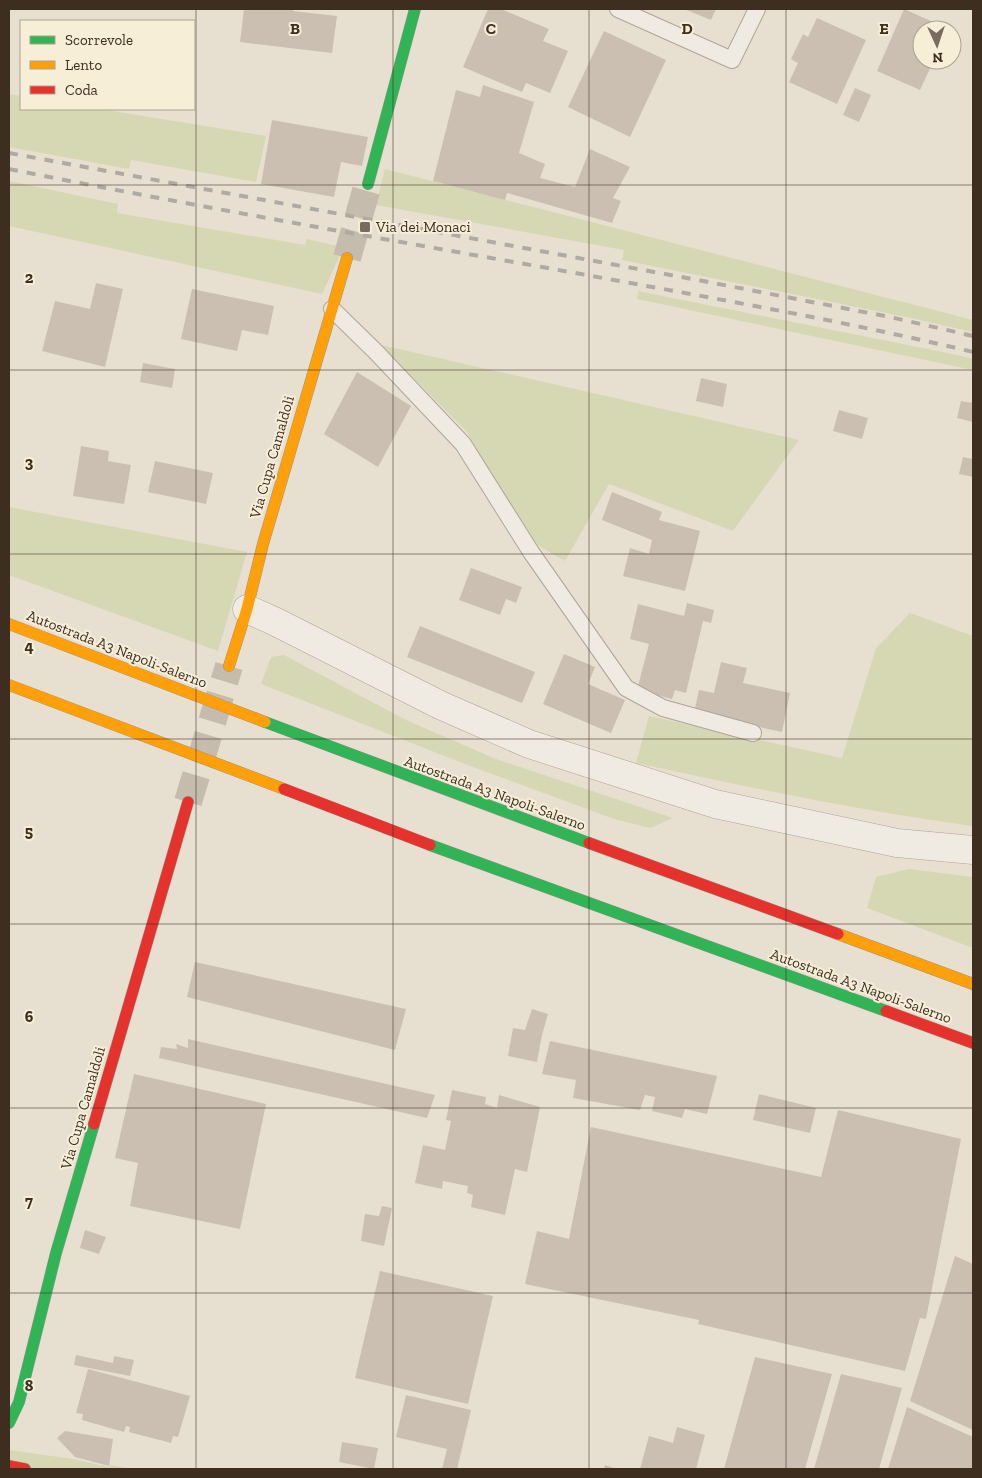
<svg xmlns="http://www.w3.org/2000/svg" width="982" height="1478" font-family="'Zilla Slab',serif">
<style>
.green{fill:#d6d7b3}
.building{fill:#cbbfb2}
.lines{fill:none;stroke-linecap:round;stroke-linejoin:round}
.secondary-tunnel{stroke:#c5bcae;stroke-width:28;stroke-dasharray:28 14;stroke-linecap:butt}
.lane-casing{stroke:#ada599;stroke-width:18}
.street-casing{stroke:#ada599;stroke-width:29}
.fast-casing{stroke:#9c958a;stroke-width:12}
.slow-casing{stroke:#9c958a;stroke-width:12}
.jam-casing{stroke:#9c958a;stroke-width:12}
.lane{stroke:#efebe3;stroke-width:16}
.street{stroke:#efebe3;stroke-width:28}
.fast{stroke:#30b455;stroke-width:11}
.slow{stroke:#ff9f0a;stroke-width:11}
.jam{stroke:#e5322d;stroke-width:11}
.rail{stroke:#afaaa2;stroke-width:4;stroke-dasharray:9 9;stroke-linecap:butt}
.grid{fill:none;stroke:#3d2e20;stroke-width:1;stroke-opacity:0.55}
.poi-dot{fill:#786c5e;stroke:#f7eed8;stroke-width:2}
.labels{text-anchor:middle;dominant-baseline:central;stroke-width:4;stroke-linejoin:round;paint-order:stroke}
.poi-label{font-size:15px;fill:#3d2e20;stroke:#f7eed8;text-anchor:start}
.street-label{font-size:15px;fill:#3d2e20;stroke:#f7eed8}
.grid-label{font-size:16px;text-anchor:middle;font-weight:bold;fill:#3d2e20;stroke:#f7eed8;stroke-width:4;stroke-linejoin:round;paint-order:stroke}
</style>
<rect width="100%" height="100%" fill="#e7e0d1"/>
<path class="green" d="M9,94L21,96V109H100L266,136L256,182L131,160L129,169L9,147Z
M385,169L973,320V332L906,317L622,260L624,250L376,205Z
M9,181L118,204L117,213L305,245L307,239L344,247L322,294L9,226Z
M638,291L958,355L973,359V370L637,299Z
M381,345L799,440L733,531L609,484L565,561L515,532L467,432Z
M9,507L247,552L218,651L9,575Z
M910,613L973,636V826C860,811 748,787 636,763L649,716L842,758L876,648Z
M284,655L406,720L496,759L673,818L650,828L614,819L465,764L261,684L271,657Z
M909,869L973,877V948L867,908L876,877Z
M9,1450L73,1459L109,1467L110,1465L131,1469H9Z"/>
<path class="building" d="M244,9H293V11L337,16L332,53L240,42Z
M488,9H501L549,29L543,41L568,51L550,93L526,83L522,92L463,67Z
M684,9H716L711,20Z
M904,9L951,30H922V60H934L920,90L877,71Z
M817,18L866,40L837,104L789,82L798,63L791,59L803,34L808,37Z
M604,31L666,60L630,137L568,107Z
M483,85L534,102L519,153L545,164L540,178L575,187L590,149L630,167L613,198L621,201L612,223L507,193L505,200L433,181L456,90L480,97Z
M855,88L871,95L859,122L843,115Z
M272,120L368,137L362,166L341,162L334,197L261,184Z
M96,283L123,289L105,367L42,351L55,301L90,309Z
M192,289L274,306L268,335L242,330L237,351L181,339Z
M143,363L175,369L172,388L140,382Z
M357,372L411,406L378,467L324,434Z
M701,378L727,384L723,407L696,401Z
M961,401L973,403V422L957,418Z
M839,410L868,418L862,439L833,431Z
M81,446L109,451L108,461L131,465L124,504L73,496Z
M963,457L973,459V477L959,474Z
M155,461L213,473L206,504L148,492Z
M612,492L662,512L659,520L700,531L685,591L623,576L630,548L649,554L652,540L602,520Z
M471,568L522,587L516,603L506,599L500,615L459,600Z
M687,603L714,610L711,623L703,621L686,693L675,690L672,699L637,690L649,644L630,639L638,604L684,616Z
M420,626L535,672L522,703L407,657Z
M564,654L595,667L588,684L625,700L611,733L543,704Z
M721,662L747,668L743,683L790,693L782,732L694,713L699,690L714,693Z
M195,962L406,1009L395,1050L187,997Z
M532,1009L548,1014L542,1035L537,1062L508,1056L513,1028L525,1030Z
M188,1039L435,1095L427,1118L159,1058L161,1047L177,1049L176,1044L188,1048Z
M550,1041L717,1076L707,1114L685,1109L682,1118L652,1111L655,1097L645,1095L640,1110L573,1098L576,1080L542,1074Z
M134,1074L266,1104L240,1229L130,1206L138,1163L115,1158Z
M452,1090L486,1097L485,1104L497,1108L499,1095L540,1107L527,1172L515,1169L505,1215L471,1207L473,1195L467,1193L468,1186L443,1181L442,1189L415,1183L423,1145L445,1150L451,1121L446,1120Z
M759,1094L816,1108L810,1133L753,1120Z
M838,1110L961,1139L926,1319L920,1318L905,1371L698,1324L699,1320L525,1284L537,1231L569,1239L591,1127L821,1177Z
M382,1206L392,1208L384,1246L361,1241L365,1214L379,1216Z
M85,1230L106,1237L99,1254L80,1248Z
M955,1256L973,1264V1430L910,1401Z
M380,1271L493,1296L468,1404L355,1378Z
M76,1355L113,1363L114,1356L134,1360L130,1376L74,1365Z
M755,1357L832,1374L805,1469H724Z
M88,1369L190,1396L178,1437L173,1436L171,1443L129,1432L130,1427L126,1426L124,1432L82,1420L83,1414L76,1413Z
M841,1374L902,1388L879,1469H814Z
M406,1395L471,1410L457,1469H442L447,1449L396,1437Z
M907,1407L973,1437V1469H888Z
M677,1427L705,1435L696,1469H640L649,1436L673,1443Z
M65,1431L113,1439L109,1466L75,1457L57,1438Z
M342,1442L378,1448L374,1469L339,1462Z
M605,1465L617,1469H604Z"/>
<g class="lines">
<path class="secondary-tunnel" d="M347,258L368,184
M188,802L229,666"/>
<g class="lane-casing">
<path id="lane" d="M618,9L732,60L757,9
M332,309L376,352L463,444L531,552L626,688L663,708L753,733"/>
</g>
<g class="street-casing">
<path id="street" d="M247,609L274,621L440,705L529,744L715,804L897,843L973,850"/>
</g>
<g class="fast-casing">
<path id="fast" d="M368,184L415,9
M265,722L589,843
M430,845L886,1011
M9,1423L19,1402L56,1253L94,1124"/>
</g>
<g class="slow-casing">
<path id="slow" d="M9,624L265,722
M229,666L247,609L263,544L347,258
M9,685L284,789
M838,934L973,984"/>
</g>
<g class="jam-casing">
<path id="jam" d="M284,789L430,845
M589,843L838,934
M886,1011L973,1043
M94,1124L188,802
M9,1466L25,1469"/>
</g>
<use href="#lane" class="lane"/>
<use href="#street" class="street"/>
<use href="#fast" class="fast"/>
<use href="#slow" class="slow"/>
<use href="#jam" class="jam"/>
<path class="rail" d="M9,153L703,281L890,317L973,336
M9,169C199,207 390,240 581,274C712,298 844,321 973,352"/>
</g>
<path class="grid" d="M196,9V1469M393,9V1469M589,9V1469M786,9V1469M9,185H973M9,370H973M9,554H973M9,739H973M9,924H973M9,1108H973M9,1293H973"/>
<rect class="poi-dot" x="359" y="221" width="12" height="12" rx="2.5"/>
<g class="labels">
<g class="poi-label">
<text x="376" y="227">Via dei Monaci</text>
</g>
<g class="street-label">
<text transform="translate(272 457) rotate(-74)">Via Cupa Camaldoli</text>
<text transform="translate(117 649) rotate(21)">Autostrada A3 Napoli-Salerno</text>
<text transform="translate(495 793) rotate(20)">Autostrada A3 Napoli-Salerno</text>
<text transform="translate(861 986) rotate(20)">Autostrada A3 Napoli-Salerno</text>
<text transform="translate(83 1108) rotate(-74)">Via Cupa Camaldoli</text>
</g>
</g>
<g class="grid-label">
<text x="295" y="34">B</text>
<text x="491" y="34">C</text>
<text x="687" y="34">D</text>
<text x="884" y="34">E</text>
<text x="29" y="283">2</text>
<text x="29" y="468">3</text>
<text x="29" y="652">4</text>
<text x="29" y="837">5</text>
<text x="29" y="1022">6</text>
<text x="29" y="1207">7</text>
<text x="29" y="1391">8</text>
</g>
<rect width="982" height="1478" fill="none" stroke="#3d2e20" stroke-width="20"/>
<rect x="20" y="20" width="175" height="90" fill="#f7eed8" stroke="#ada18e"/>
<rect x="30" y="36" width="25" height="8" fill="#30b455" stroke="#ada18e"/>
<text x="65" y="45" font-size="15" fill="#3d2e20">Scorrevole</text>
<rect x="30" y="61" width="25" height="8" fill="#ff9f0a" stroke="#ada18e"/>
<text x="65" y="70" font-size="15" fill="#3d2e20">Lento</text>
<rect x="30" y="86" width="25" height="8" fill="#e5322d" stroke="#ada18e"/>
<text x="65" y="95" font-size="15" fill="#3d2e20">Coda</text>
<g transform="translate(937 45) rotate(177)"><circle r="24" fill="#f7eed8" stroke="#ada18e"/>
<path d="M0-4L9 19L0 12L-9 19Z" fill="#786c5e"/>
<text y="-8" font-size="14" font-weight="bold" text-anchor="middle" fill="#3d2e20">N</text>
</g>
</svg>
